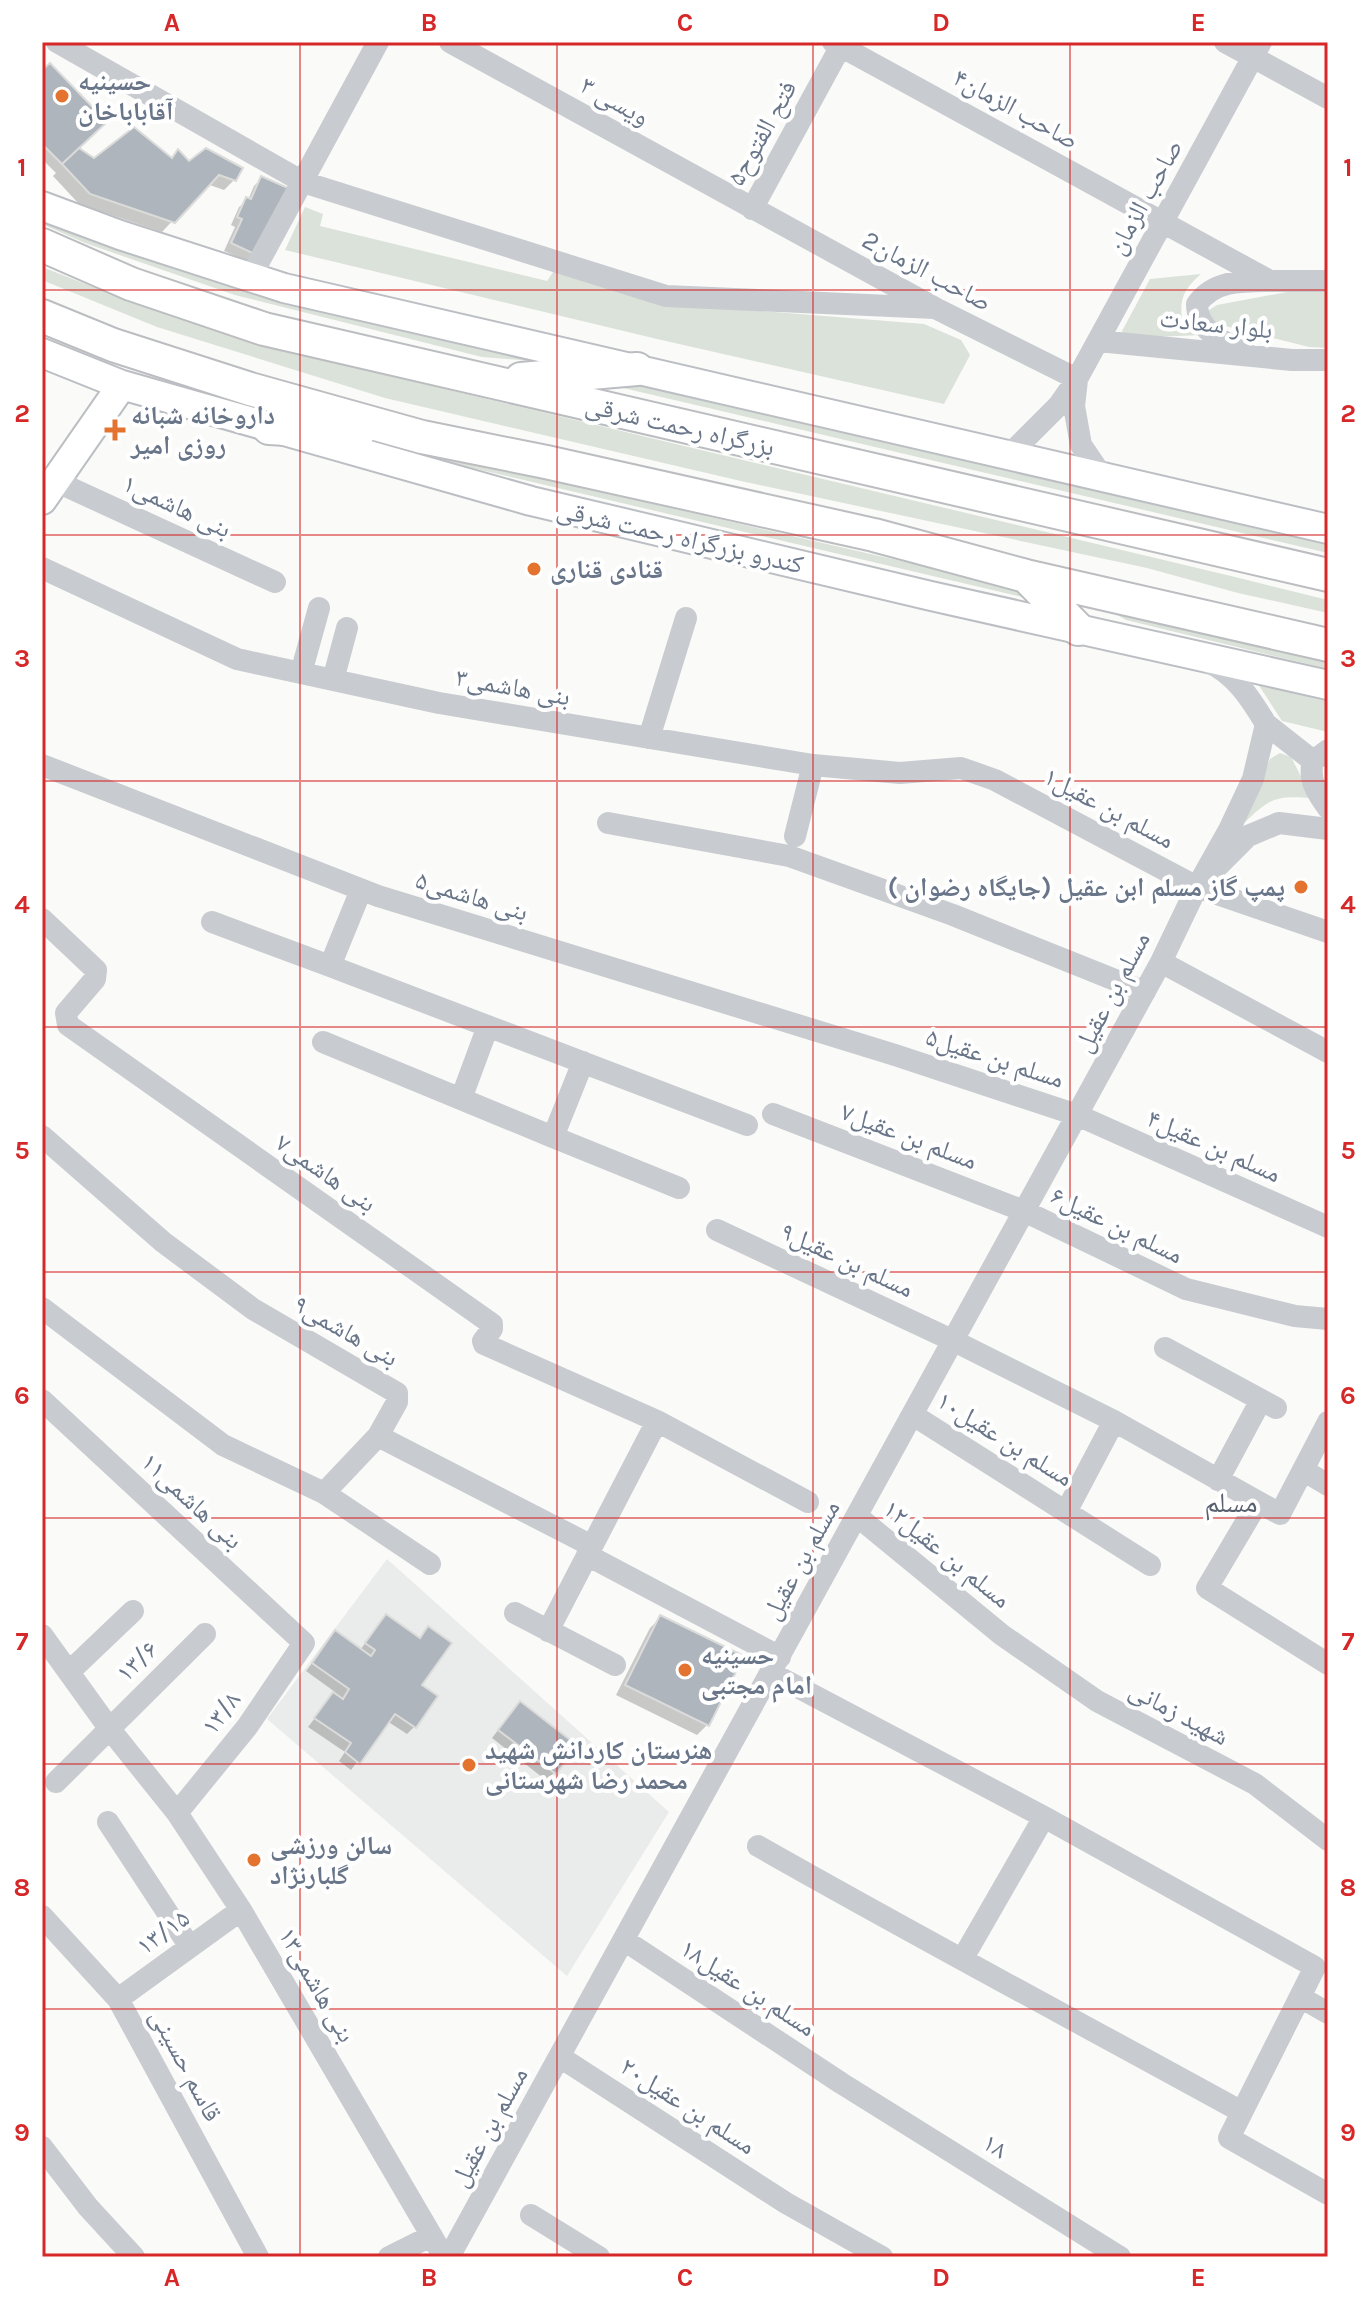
<svg xmlns="http://www.w3.org/2000/svg" width="1370" height="2299" font-family="Karla,'Noto Naskh Arabic',sans-serif">
<style>
.built{fill:#eaeceb}
.green{fill:#dbe2d9}
.shadow{fill:#0003}
.building{fill:#aeb5bd;stroke:#dbdcda;stroke-width:2}
.lines{fill:none;stroke-linecap:round;stroke-linejoin:round}
.major-casing{stroke:#bbbec3;stroke-width:32}
.highway-casing{stroke:#bbbdc1;stroke-width:36}
.minor{stroke:#c8cbcf;stroke-width:22}
.major{stroke:#fff;stroke-width:28}
.highway{stroke:#fff;stroke-width:32}
.grid{fill:none;stroke:#d62828;stroke-width:2;stroke-opacity:0.55}
.poi-dot{fill:#e3732f;stroke:#fff;stroke-width:3}
.labels{text-anchor:middle;dominant-baseline:central;stroke-width:8;stroke-linejoin:round;paint-order:stroke}
.poi-label{font-size:26px;font-weight:bold;fill:#697689;stroke:#fff;text-anchor:start}
.street-label{font-size:26px;fill:#697689;stroke:#fff}
.neighbourhood-label{font-size:28px;fill:#57606e;stroke:#fff}
.neatline{fill:none;stroke:#d62828;stroke-width:3}
.grid-label{font-size:26px;text-anchor:middle;font-weight:bold;fill:#d62828}
</style>
<rect width="100%" height="100%" fill="#fafaf8"/>
<path class="built" d="M387,1559L669,1812L567,1976L267,1719Z"/>
<path class="green" d="M305,207L323,214L320,226L547,281L556,268L651,302L924,324L961,340L970,355L944,404L657,339L285,250Z
M42,214L571,364L482,357L235,295L85,243L42,224Z
M42,267L142,306L294,353L1235,577L1328,600V613L1238,593L1147,568L741,481L385,398L157,327L42,280Z
M1201,274C1185,288 1179,298 1182,319L1202,335L1126,338L1122,331L1150,279Z
M1328,287V348L1309,347L1213,323L1206,312L1217,305L1309,288Z
M641,382L1328,542V553L606,384Z
M366,443L411,448L1018,588L1035,600Z
M1099,604L1328,659V669L1126,620Z
M1258,684L1328,700V732L1282,721Z
M1280,753L1291,757L1312,798C1272,795 1268,800 1240,827L1270,759Z"/>
<path class="shadow" d="M42,73L76,148L94,161L170,160L178,152L189,164L234,180L224,190L207,184L162,232L79,204L53,176L56,173L42,159Z
M262,178L285,189L248,261L224,251L235,227L231,225L239,207L248,200L254,186Z
M386,1617L418,1639L428,1629L414,1727L407,1734L387,1721L351,1770L339,1761L345,1752L308,1727L335,1692L306,1671L335,1633L360,1650Z
M661,1617L707,1725L697,1735L616,1695L650,1628Z
M512,1712L575,1747L547,1781L492,1738Z"/>
<path class="building" d="M50,63L107,122L62,164L42,144V70Z
M134,127L172,158L178,149L189,161L206,148L243,168L236,181L219,175L175,223L90,194L62,164L79,148L94,158Z
M261,176L288,188L257,255L231,243L242,219L237,217L246,197L251,199Z
M386,1614L420,1638L428,1626L452,1643L422,1685L438,1696L416,1728L395,1714L360,1764L345,1752L351,1743L314,1718L333,1692L343,1699L349,1689L312,1663L335,1630L371,1656L375,1650L365,1643Z
M660,1615L744,1656L709,1726L625,1685Z
M520,1701L578,1746L556,1774L498,1730Z"/>
<g class="lines">
<g class="major-casing">
<path id="major" d="M42,206L120,235L284,288L1328,529
M42,353L122,385L531,501L931,596L1328,685
M42,500L122,385"/>
</g>
<g class="highway-casing">
<path id="highway" d="M42,245L131,284L264,329L1328,575
M42,316L113,345L250,389L422,437L546,462L874,535L1026,576L1328,645
M521,379L637,369
M269,428L358,433
M1026,576L1078,629"/>
</g>
<path class="minor" d="M57,42L303,182L666,296L935,308
M450,42L935,308L1077,379
M833,42L1270,281H1328
M1225,42L1328,98
M752,209L843,42
M250,278L378,42
M1098,341L1292,360H1328
M1244,349C1221,343 1197,329 1197,304C1214,280 1242,281 1269,281
M1077,380L1074,406L1081,445L1104,479
M1009,455L1059,405L1077,379L1261,42
M55,481L275,582
M42,568L237,659L439,703L813,765L900,773L961,768L995,780L1197,887L1328,932
M301,673L319,608
M333,680L347,628
M1266,724L1313,761
M649,738L686,618
M1328,750L1313,761C1308,780 1317,793 1328,808
M42,765L378,896L895,1055L1077,1115L1328,1227
M608,823L789,856L953,915L1145,992
M795,836L813,765
M1215,869L1248,836L1279,823L1328,829
M361,890L330,966L747,1125
M42,919L96,970L95,979L66,1013L68,1025L492,1324V1329L483,1341L484,1344L657,1421L808,1502
M212,922L330,966
M1161,962L1328,1052
M323,1042L553,1137L583,1062
M461,1099L488,1026
M773,1114L1024,1211L1186,1289L1295,1316L1328,1319
M42,1136L163,1242L253,1309L397,1393V1402L378,1436L592,1546
M553,1137L679,1188
M717,1230L954,1341L1114,1421L1280,1514L1328,1422
M42,1308L223,1445L324,1493L430,1564
M1165,1348L1276,1408
M42,1400L304,1643L247,1727L177,1813
M913,1415L1150,1565
M1303,1470L1328,1485
M1218,1480L1261,1400
M324,1493L378,1436
M1258,1502L1207,1588L1328,1664
M1067,1510L1114,1421
M857,1516L1002,1635L1097,1701L1255,1784L1328,1840
M587,1555L780,1657
M515,1613L615,1665
M548,1631L657,1421
M42,1635L109,1728L177,1813L241,1910L444,2257
M69,1672L133,1611
M771,1673L1044,1817L1315,1967L1229,2138L1328,2194
M56,1782L205,1634
M108,1822L190,1947
M758,1846C918,1937 1080,2023 1242,2112
M42,1916L118,1999L258,2257
M624,1940L841,2083L1120,2257
M963,1958L1044,1817
M1300,1997L1328,2013
M118,1999L241,1910
M560,2057L786,2203L882,2257
M42,2147L88,2207L134,2257
M531,2215L599,2257
M389,2257L431,2236
M449,2257L1161,962L1197,887L1229,830L1253,779L1266,724C1251,699 1235,674 1208,662"/>
<use href="#major" class="major"/>
<use href="#highway" class="highway"/>
</g>
<path class="grid" d="M300,42V2257M557,42V2257M813,42V2257M1070,42V2257M42,290H1328M42,535H1328M42,781H1328M42,1027H1328M42,1272H1328M42,1518H1328M42,1764H1328M42,2009H1328"/>
<g class="poi-dot">
<circle cx="62" cy="96" r="8"/>
<path d="M111 418h8v8h8v8h-8v8h-8v-8h-8v-8h8z"/>
<circle cx="534" cy="569" r="8"/>
<circle cx="1301" cy="887" r="8"/>
<circle cx="685" cy="1670" r="8"/>
<circle cx="469" cy="1765" r="8"/>
<circle cx="254" cy="1860" r="8"/>
</g>
<g class="labels">
<g class="poi-label">
<text x="78" y="81">حسینیه<tspan x="78" dy="30">آقاباباخان</tspan></text>
<text x="131" y="415">داروخانه شبانه<tspan x="131" dy="30">روزی امیر</tspan></text>
<text x="550" y="569">قنادی قناری</text>
<text x="1285" y="887" text-anchor="end">پمپ گاز مسلم ابن عقیل (جایگاه رضوان )</text>
<text x="701" y="1655">حسینیه<tspan x="701" dy="30">امام مجتبی</tspan></text>
<text x="485" y="1750">هنرستان کاردانش شهید<tspan x="485" dy="30">محمد رضا شهرستانی</tspan></text>
<text x="270" y="1845">سالن ورزشی<tspan x="270" dy="30">گلبارنژاد</tspan></text>
</g>
<g class="street-label">
<text transform="translate(615 101) rotate(29)">ویسی ۳</text>
<text transform="translate(1016 109) rotate(29)">صاحب الزمان۴</text>
<text transform="translate(762 133) rotate(-61)">فتح الفتوح۵</text>
<text transform="translate(1145 197) rotate(-61)">صاحب الزمان</text>
<text transform="translate(927 271) rotate(28)">2صاحب الزمان</text>
<text transform="translate(1216 324) rotate(6)">بلوار سعادت</text>
<text transform="translate(680 426) rotate(13)">بزرگراه رحمت شرقی</text>
<text transform="translate(177 506) rotate(25)">بنی هاشمی۱</text>
<text transform="translate(680 537) rotate(13)">کندرو بزرگراه رحمت شرقی</text>
<text transform="translate(513 687) rotate(10)">بنی هاشمی۳</text>
<text transform="translate(1109 808) rotate(28)">مسلم بن عقیل۱</text>
<text transform="translate(472 896) rotate(17)">بنی هاشمی۵</text>
<text transform="translate(1112 992) rotate(-62)">مسلم بن عقیل</text>
<text transform="translate(995 1058) rotate(18)">مسلم بن عقیل۵</text>
<text transform="translate(909 1136) rotate(21)">مسلم بن عقیل۷</text>
<text transform="translate(1214 1146) rotate(24)">مسلم بن عقیل۴</text>
<text transform="translate(326 1173) rotate(35)">بنی هاشمی۷</text>
<text transform="translate(1117 1225) rotate(26)">مسلم بن عقیل۶</text>
<text transform="translate(847 1260) rotate(25)">مسلم بن عقیل۹</text>
<text transform="translate(346 1331) rotate(30)">بنی هاشمی۹</text>
<text transform="translate(1005 1439) rotate(32)">مسلم بن عقیل۱۰</text>
<text transform="translate(192 1501) rotate(43)">بنی هاشمی۱۱</text>
<text transform="translate(947 1554) rotate(39)">مسلم بن عقیل۱۲</text>
<text transform="translate(801 1560) rotate(-61)">مسلم بن عقیل</text>
<text transform="translate(137 1661) rotate(-44)">۱۳/۶</text>
<text transform="translate(221 1713) rotate(-53)">۱۳/۸</text>
<text transform="translate(1179 1713) rotate(28)">شهید زمانی</text>
<text transform="translate(163 1932) rotate(-36)">۱۳/۱۵</text>
<text transform="translate(317 1985) rotate(60)">بنی هاشمی۱۳</text>
<text transform="translate(748 1988) rotate(33)">مسلم بن عقیل۱۸</text>
<text transform="translate(186 2065) rotate(62)">قاسم حسینی</text>
<text transform="translate(688 2106) rotate(33)">مسلم بن عقیل۲۰</text>
<text transform="translate(489 2127) rotate(-61)">مسلم بن عقیل</text>
<text transform="translate(995 2146) rotate(32)">۱۸</text>
</g>
<g class="neighbourhood-label">
<text x="1231" y="1502">مسلم</text>
</g>
</g>
<rect width="1370" height="2299" fill="none" stroke="#ffffff" stroke-width="88"/>
<rect x="44" y="44" width="1282" height="2211" class="neatline"/>
<g class="grid-label">
<text x="172" y="31">A</text>
<text x="429" y="31">B</text>
<text x="685" y="31">C</text>
<text x="941" y="31">D</text>
<text x="1198" y="31">E</text>
<text x="22" y="176">1</text>
<text x="1348" y="176">1</text>
<text x="22" y="422">2</text>
<text x="1348" y="422">2</text>
<text x="22" y="667">3</text>
<text x="1348" y="667">3</text>
<text x="22" y="913">4</text>
<text x="1348" y="913">4</text>
<text x="22" y="1159">5</text>
<text x="1348" y="1159">5</text>
<text x="22" y="1404">6</text>
<text x="1348" y="1404">6</text>
<text x="22" y="1650">7</text>
<text x="1348" y="1650">7</text>
<text x="22" y="1896">8</text>
<text x="1348" y="1896">8</text>
<text x="22" y="2141">9</text>
<text x="1348" y="2141">9</text>
<text x="172" y="2286">A</text>
<text x="429" y="2286">B</text>
<text x="685" y="2286">C</text>
<text x="941" y="2286">D</text>
<text x="1198" y="2286">E</text>
</g>
</svg>
